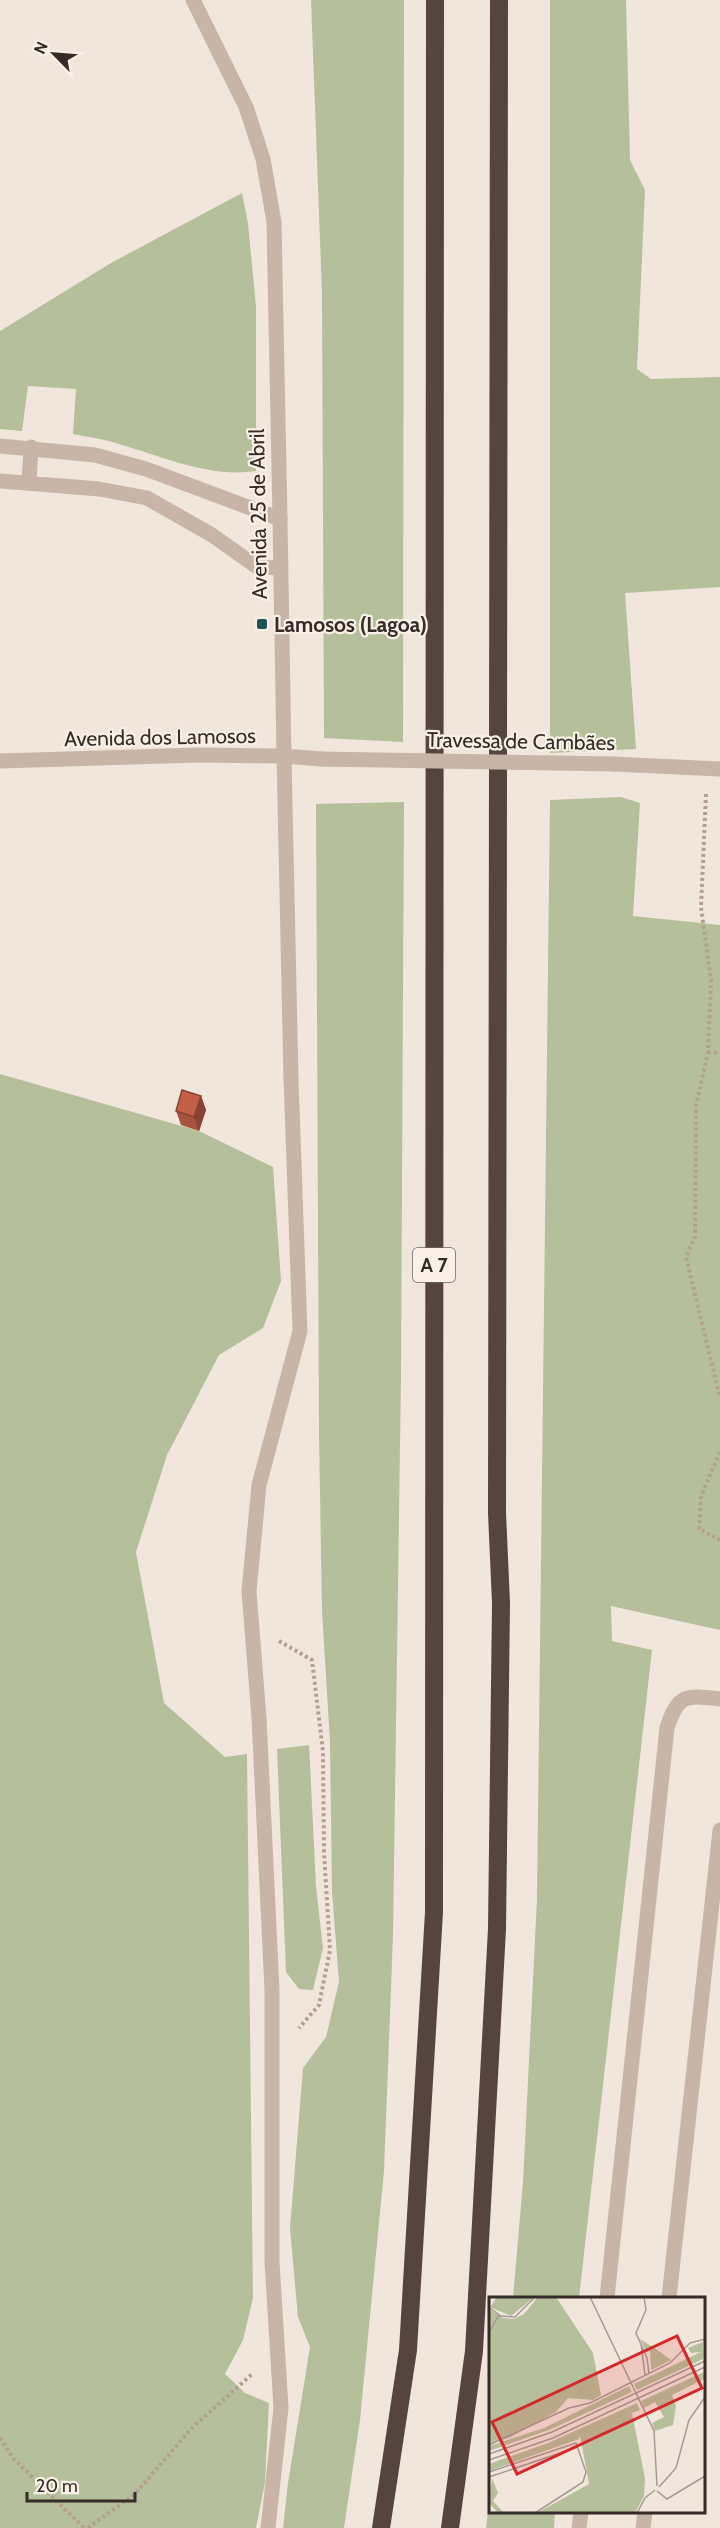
<svg xmlns="http://www.w3.org/2000/svg" width="720" height="2528" font-family="Cabin,sans-serif">
<style>
.green{fill:#b5bf9b}
.lines{fill:none;stroke-linecap:round;stroke-linejoin:round}
.path{stroke:#b49f91;stroke-width:4;stroke-dasharray:3 3;stroke-linecap:butt}
.service{stroke:#c9b5a7;stroke-width:15}
.minor{stroke:#c9b5a7;stroke-width:15}
.tertiary{stroke:#c9b5a7;stroke-width:15}
.motorway{stroke:#56453f;stroke-width:18}
.tertiary-bridge{stroke:#c9b5a7;stroke-width:15}
.wall{fill:#a8533d}
.shaded-wall{fill:#884332}
.building{fill:#c36047;stroke:#884332;stroke-width:1.5}
.poi-dot{fill:#1e5456;stroke:#f9f0e7;stroke-width:2}
.labels{text-anchor:middle;dominant-baseline:central;stroke-width:4.5;stroke-linejoin:round;paint-order:stroke}
.shield{fill:#f9f0e7;stroke:#706661;stroke-width:1.5}
.shield-label{font-size:20px;font-weight:bold;fill:#352b27}
.street-label{font-size:21px;fill:#352b27;stroke:#f9f0e7}
.poi-label{font-size:21px;font-weight:bold;fill:#352b27;stroke:#f9f0e7;text-anchor:start}
.inset-road{fill:none;stroke:#a69b93;stroke-width:1.5}
.view{fill:#d62828;fill-opacity:0.15;stroke:#d62828;stroke-width:3}
.inset-edge{fill:none;stroke:#352b27;stroke-width:3}
</style>
<rect width="100%" height="100%" fill="#f1e6db"/>
<path class="green" d="M311,0H404L403,742L324,738L322,293Z
M550,0H626L630,160L645,190L637,369L651,379L720,377V587L625,593L636,749L550,753Z
M242,193L248,223L256,307V471C209,478 164,457 119,444C104,439 88,437 73,434L76,389L28,386L22,431L0,429V331L111,263Z
M621,797L640,803L633,916L720,925V1630L611,1606L612,1641L652,1650L579,2298H513L523,2182L537,1899L550,800Z
M404,802L401,1376L393,1936L384,2171L360,2420L344,2528H283L288,2483L310,2347L298,2317L290,2228L303,2068L326,2037L339,1982L332,1892L330,1742L322,1611L319,1433L316,804Z
M0,1074L199,1131L273,1167L281,1281L263,1328L219,1355L167,1455L136,1552L164,1703L225,1757L247,1754L253,2298L243,2340L225,2374L245,2393L269,2403L265,2482L256,2528H0Z
M309,1745L316,1886L323,1948L313,1990L299,1989L286,1972L277,1749Z
M490,2494V2512H555L554,2528H486Z"/>
<g class="lines">
<path class="path" d="M706,794L701,907L711,981L708,1052L696,1106L695,1237L686,1257L720,1398
M708,1052L720,1053
M720,1452L701,1496L699,1529L720,1540
M279,1641L312,1660L323,1752L324,1852L330,1950L319,2005L299,2028
M0,2438L13,2458L84,2528
M88,2528L135,2494L191,2429L252,2374"/>
<path class="service" d="M0,481L99,489L147,498L212,535L257,567L280,568
M29,482L31,447
M607,2298L667,1728C678,1693 687,1695 720,1699
M669,2298L720,1830
M268,2528L281,2408L272,2262V1990L259,1718L249,1591L259,1485L300,1331L291,1079
M579,2528L581,2512
M643,2528L645,2512"/>
<path class="minor" d="M193,0L246,107L263,159L274,222L280,519
M0,761L199,755L284,756L291,1079"/>
<path class="tertiary" d="M0,446L95,455L146,469L280,519L284,756L321,759
M614,764L720,769"/>
<path class="motorway" d="M381,2528L408,2350L434,1912L435,0
M450,2528L474,2351L497,1929L501,1603L497,1513L499,0"/>
<path class="tertiary-bridge" d="M321,759L614,764"/>
</g>
<path class="wall" d="M201,1096L206,1110L199,1131L181,1125L176,1111Z"/>
<path class="shaded-wall" d="M201,1096L206,1110L199,1131L194,1117Z"/>
<path class="building" d="M182,1090L201,1096L194,1117L176,1111Z"/>
<rect class="poi-dot" x="256" y="618" width="12" height="12" rx="3"/>
<g class="labels">
<rect class="shield" x="413" y="1248" width="42" height="34" rx="4.5"/>
<g class="shield-label">
<text x="434" y="1265">A 7</text>
</g>
<g class="street-label">
<text transform="translate(258 514) rotate(-91)">Avenida 25 de Abril</text>
<text transform="translate(160 737) rotate(-1)">Avenida dos Lamosos</text>
<text transform="translate(521 741) rotate(1)">Travessa de Cambães</text>
</g>
<g class="poi-label">
<text x="274" y="624">Lamosos (Lagoa)</text>
</g>
</g>
<g transform="translate(489 2297)">
<rect width="216" height="216" fill="#f1e6db"/>
<path d="M8,0H45L22,19L1,10ZM49,0H67L104,56L112,98L104,103L79,101L67,115L22,140L0,147V12L14,21L25,22L35,17ZM151,42L167,52L182,63L162,73L161,54L157,55ZM214,45V62L148,93L145,87L212,55L202,56L199,51ZM215,75V82L183,98L187,109L184,128L166,134L163,126L175,120L166,105L155,111L152,104ZM140,89L143,95L60,133L0,154V149L55,131ZM148,106L151,113L143,116L156,181L155,199L146,216H48L100,187L91,138L90,142L0,174V167L59,146ZM3,181L9,196L4,204L15,216H9L0,206Z" fill="#b5bf9b"/>
<path class="inset-road" d="M101,0L165,134L168,189M155,0L157,13L147,36L158,61L160,77M1,11L12,19L26,20L46,0M0,35L10,18M152,47L156,78M0,148L80,111L101,106L181,66L201,46L216,42M0,157L63,135L216,64M0,163L64,141L216,70M0,175L87,146L97,175L94,185L46,216M0,180L89,150M170,190L187,171L200,123L216,100M168,194L178,202L216,179M148,216L156,201L166,193"/>
<path class="view" d="M188,39L213,91L28,177L3,125Z"/>
<rect width="216" height="216" class="inset-edge"/>
</g>
<g transform="translate(54 54) rotate(295)" stroke="#f9f0e7" stroke-width="4.5" paint-order="stroke">
<path d="M0-4.5L10 22L0 15L-10 22Z" fill="#352b27"/>
<text y="-9" font-size="16" font-weight="bold" text-anchor="middle" fill="#352b27">N</text>
</g>
<path d="M27 2492v9h108v-9" fill="none" stroke="#352b27" stroke-width="3"/>
<text x="36" y="2492" font-size="18" fill="#352b27" stroke="#f9f0e7" stroke-width="4.5" paint-order="stroke">20 m</text>
</svg>
